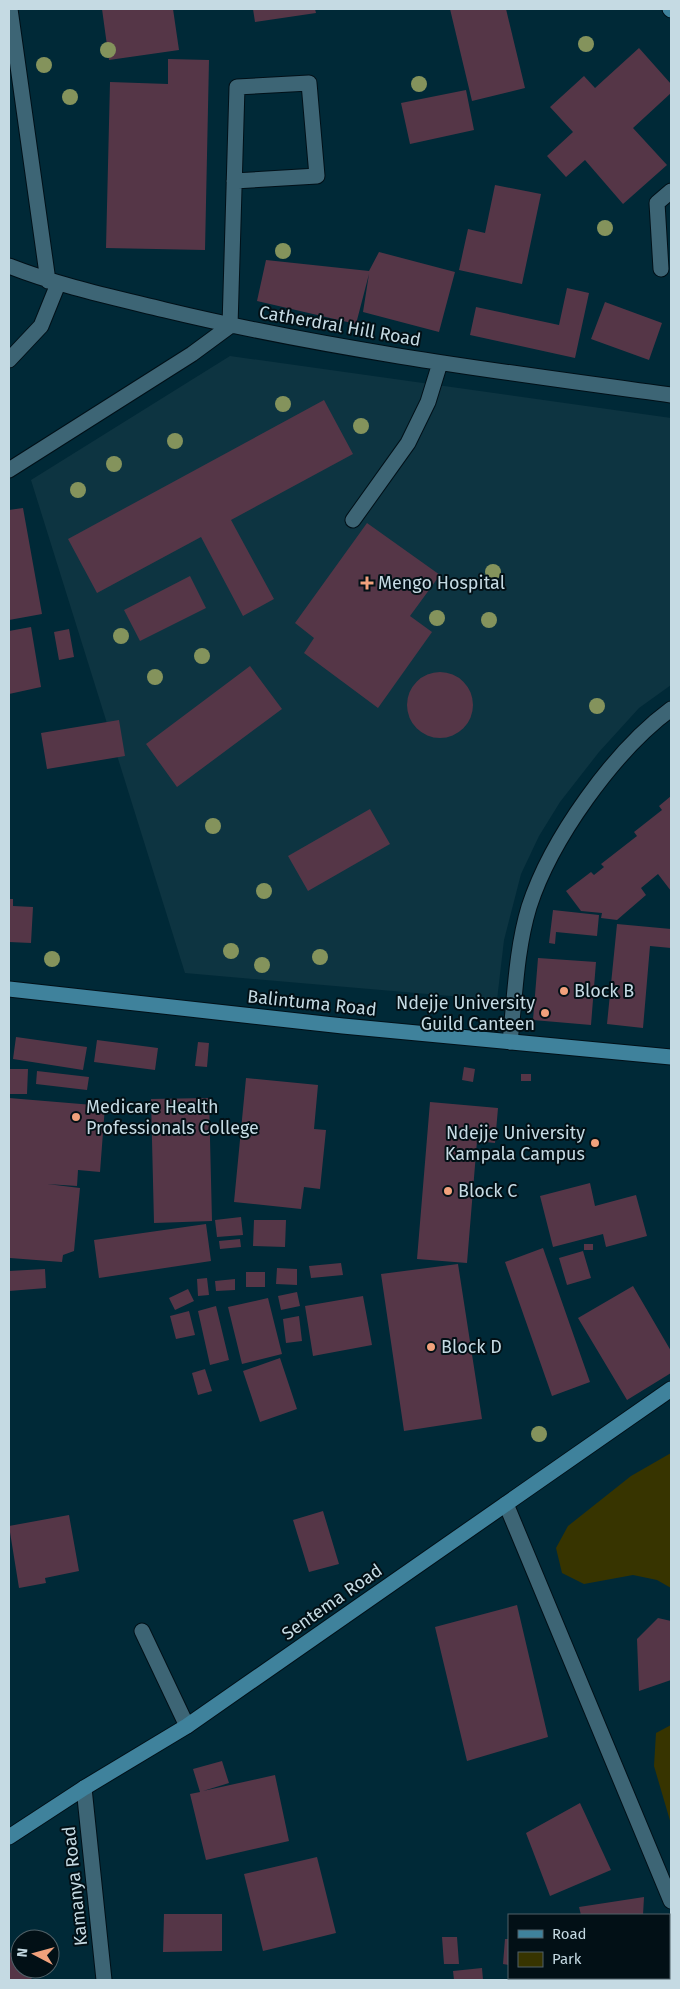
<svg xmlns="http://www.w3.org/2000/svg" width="680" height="1989" font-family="'Fira Sans',sans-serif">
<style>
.built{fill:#0d3441}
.green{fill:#373400}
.building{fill:#553647}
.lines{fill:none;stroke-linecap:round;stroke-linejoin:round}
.minor-casing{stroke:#001018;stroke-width:17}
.major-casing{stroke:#001018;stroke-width:17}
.minor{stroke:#3d6575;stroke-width:15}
.major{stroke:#3f829c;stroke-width:15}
.tree{fill:#84935c}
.poi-dot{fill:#f1a17c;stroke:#021016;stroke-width:2}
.labels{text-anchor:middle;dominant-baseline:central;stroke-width:4;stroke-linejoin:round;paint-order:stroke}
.street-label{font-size:18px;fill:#c5dae3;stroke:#021016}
.poi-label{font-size:18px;fill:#c5dae3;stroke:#021016;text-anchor:start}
</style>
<rect width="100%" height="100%" fill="#002937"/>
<path class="built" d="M230,356L671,418V685L639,708L599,752L560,802L539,836L521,874L504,940L497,1000L185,973L31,480Z"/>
<path class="green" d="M671,1453V1588L657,1580L633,1575L584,1584L562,1573L556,1548L568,1526L631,1476Z
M671,1725V1824L654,1766L656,1733Z"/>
<path class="building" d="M102,9H173L179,50L109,60Z
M253,9H315L316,13L255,22Z
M450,9H506L525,88L472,101Z
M639,48L671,84V93L633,128L667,165L623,204L585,160L566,177L547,156L573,132L550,107L584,76L595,88Z
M168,59L209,60L205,250L106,248L110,82L168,84Z
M466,90L474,130L410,144L401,103Z
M495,185L541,194L522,284L459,270L468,229L485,233Z
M379,252L455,272L439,332L363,312L369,274L356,324L257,301L266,260L369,271Z
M567,288L589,293L575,358L470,335L476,307L559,325Z
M605,302L662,323L649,360L591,339Z
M324,400L353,454L231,520L274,599L243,616L201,537L97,593L68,539Z
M23,508L42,614L9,620V510Z
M367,523L440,575L410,616L432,632L378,708L304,653L314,638L295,623Z
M190,576L206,608L140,641L124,610Z
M31,627L41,687L9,694V631Z
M69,629L74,657L59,660L54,632Z
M250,666L282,709L177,787L146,744Z
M407 705a33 33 0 1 1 66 0a33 33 0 1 1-66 0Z
M119,720L125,756L47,769L41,733Z
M671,796V891L658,874L641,888L646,895L617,920L601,918L602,913L581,911L566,891L591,872L594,875L604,867L601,864L637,836L634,832L662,810L659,806Z
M370,809L390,844L308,891L288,856Z
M9,899H13V906L33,907L31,943L9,942Z
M553,910L599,915L597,936L556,932L555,944L549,943Z
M617,924L671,929V948L650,946L643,1028L607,1024Z
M538,958L596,962L591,1025L533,1020Z
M16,1037L87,1047L83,1070L13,1059Z
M97,1040L158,1048L155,1070L94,1062Z
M198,1042L209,1043L207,1067L195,1066Z
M464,1067L475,1069L473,1082L462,1080Z
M9,1069H28L27,1094H9Z
M37,1071L89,1077L87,1090L36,1084Z
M521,1074H531V1081H521Z
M246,1078L318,1085L314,1129L326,1130L320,1189L304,1187L301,1209L234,1202Z
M9,1098L105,1106L100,1172L78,1170L77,1186L47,1184L80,1188L74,1251L63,1255L62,1262L10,1258L9,1261Z
M209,1098L212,1221L154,1223L151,1099Z
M430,1102L498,1108L495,1143L477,1141L467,1263L417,1259Z
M590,1183L595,1206L636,1195L647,1236L606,1247L603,1234L553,1247L540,1196Z
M241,1217L243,1235L217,1237L215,1220Z
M254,1220H286L285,1247L253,1246Z
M206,1224L211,1261L99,1278L94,1240Z
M240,1239L241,1247L220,1249L219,1241Z
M584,1244H593V1250H584Z
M543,1248L590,1382L552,1396L505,1262Z
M583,1251L591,1278L567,1285L559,1258Z
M341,1263L343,1275L311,1278L309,1266Z
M458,1264L482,1419L404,1431L381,1274Z
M277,1268L297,1269V1285L276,1284Z
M45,1269L46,1288L9,1291V1271Z
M246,1272H265V1287H246Z
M207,1278L209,1295L198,1296L197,1279Z
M235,1279V1290L216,1291L215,1281Z
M633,1286L671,1351V1373L627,1400L578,1318Z
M188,1289L194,1301L175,1310L169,1298Z
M297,1292L300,1306L281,1310L278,1296Z
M363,1296L372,1345L313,1356L305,1306Z
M268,1298L282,1354L242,1364L228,1307Z
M216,1306L229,1360L210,1365L198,1311Z
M189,1311L195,1335L176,1339L170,1316Z
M299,1316L302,1341L286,1343L283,1319Z
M280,1358L297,1409L260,1422L243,1371Z
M205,1369L212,1391L198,1395L192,1373Z
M323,1511L339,1564L309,1572L293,1520Z
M69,1515L79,1571L45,1578L46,1583L19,1588L9,1526Z
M517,1605L548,1737L467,1761L435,1627Z
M658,1618L671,1621V1680L639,1691L637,1639Z
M222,1761L229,1783L203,1791L275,1775L289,1841L206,1860L190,1794L200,1792L193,1769Z
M580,1803L611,1870L550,1896L526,1833Z
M317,1857L336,1933L263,1951L244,1874Z
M644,1897L643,1915H581L579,1907Z
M164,1914H222V1951L163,1952Z
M442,1937H457L459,1964H444Z
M505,1939H509V1965L503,1964Z
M9,1952L20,1957V1969H35L31,1980H9Z
M482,1968L483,1980H454L453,1971Z
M561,1978H579V1980H561Z
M594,1978H636V1979L594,1980Z"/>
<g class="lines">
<g class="minor-casing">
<path id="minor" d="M10,9L48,281
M9,266C60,286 112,297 165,310C331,350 502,372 671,395
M661,269L657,203L671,191
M9,360L41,326L58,284
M9,470L192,354L230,326C233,246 234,166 237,87L309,83L317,176L234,181
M353,520L408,443L428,402L440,363
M510,1042C515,997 516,950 529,907C551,839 614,751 671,709
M506,1504L671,1901
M142,1631L187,1726
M84,1788L104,1980"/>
</g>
<g class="major-casing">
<path id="major" d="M670,9L671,10
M9,989L343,1026L671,1057
M9,1837L84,1788L187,1726L671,1389"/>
</g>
<use href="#minor" class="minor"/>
<use href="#major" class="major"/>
</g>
<g class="tree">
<circle cx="586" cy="44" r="8"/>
<circle cx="108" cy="50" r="8"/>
<circle cx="44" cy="65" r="8"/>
<circle cx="419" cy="84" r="8"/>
<circle cx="70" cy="97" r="8"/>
<circle cx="605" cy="228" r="8"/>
<circle cx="283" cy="251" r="8"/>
<circle cx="283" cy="404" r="8"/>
<circle cx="361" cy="426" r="8"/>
<circle cx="175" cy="441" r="8"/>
<circle cx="114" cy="464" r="8"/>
<circle cx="78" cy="490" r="8"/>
<circle cx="493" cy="572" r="8"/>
<circle cx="437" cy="618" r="8"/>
<circle cx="489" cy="620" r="8"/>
<circle cx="121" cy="636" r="8"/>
<circle cx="202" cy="656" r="8"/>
<circle cx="155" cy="677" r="8"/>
<circle cx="597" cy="706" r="8"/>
<circle cx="213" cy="826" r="8"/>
<circle cx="264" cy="891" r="8"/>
<circle cx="231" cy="951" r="8"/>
<circle cx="320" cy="957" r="8"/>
<circle cx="52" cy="959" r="8"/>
<circle cx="262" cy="965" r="8"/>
<circle cx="539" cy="1434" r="8"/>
</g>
<g class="poi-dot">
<path d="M364.5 575.5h5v5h5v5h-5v5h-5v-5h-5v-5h5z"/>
<circle cx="564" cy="991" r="5"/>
<circle cx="545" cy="1013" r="5"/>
<circle cx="76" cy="1117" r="5"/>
<circle cx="595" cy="1143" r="5"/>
<circle cx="448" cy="1191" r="5"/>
<circle cx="431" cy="1347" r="5"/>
</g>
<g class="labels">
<g class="street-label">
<text transform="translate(340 326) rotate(10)">Catherdral Hill Road</text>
<text transform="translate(312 1003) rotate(6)">Balintuma Road</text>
<text transform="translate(332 1602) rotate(-35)">Sentema Road</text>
<text transform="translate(75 1886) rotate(-96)">Kamanya Road</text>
</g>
<g class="poi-label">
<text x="378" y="583">Mengo Hospital</text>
<text x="574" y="991">Block B</text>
<text x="535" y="1003" text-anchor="end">Ndejje University<tspan x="535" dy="21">Guild Canteen</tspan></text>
<text x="86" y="1107">Medicare Health<tspan x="86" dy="21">Professionals College</tspan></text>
<text x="585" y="1133" text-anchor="end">Ndejje University<tspan x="585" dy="21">Kampala Campus</tspan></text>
<text x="458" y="1191">Block C</text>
<text x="441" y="1347">Block D</text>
</g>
</g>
<rect width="680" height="1989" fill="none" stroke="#c5dae3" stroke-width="20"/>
<rect x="508" y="1914" width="162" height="65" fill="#021016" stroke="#506168"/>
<rect x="518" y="1930" width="25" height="8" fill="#3f829c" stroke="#506168"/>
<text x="552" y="1939" font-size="15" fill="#c5dae3">Road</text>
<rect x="518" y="1952" width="25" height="15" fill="#373400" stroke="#506168"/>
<text x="552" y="1964" font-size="15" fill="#c5dae3">Park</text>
<g transform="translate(35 1954) rotate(276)"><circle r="24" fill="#021016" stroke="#506168"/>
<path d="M0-4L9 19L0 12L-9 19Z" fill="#f1a17c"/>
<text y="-8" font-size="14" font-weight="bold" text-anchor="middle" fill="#c5dae3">N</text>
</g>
</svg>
